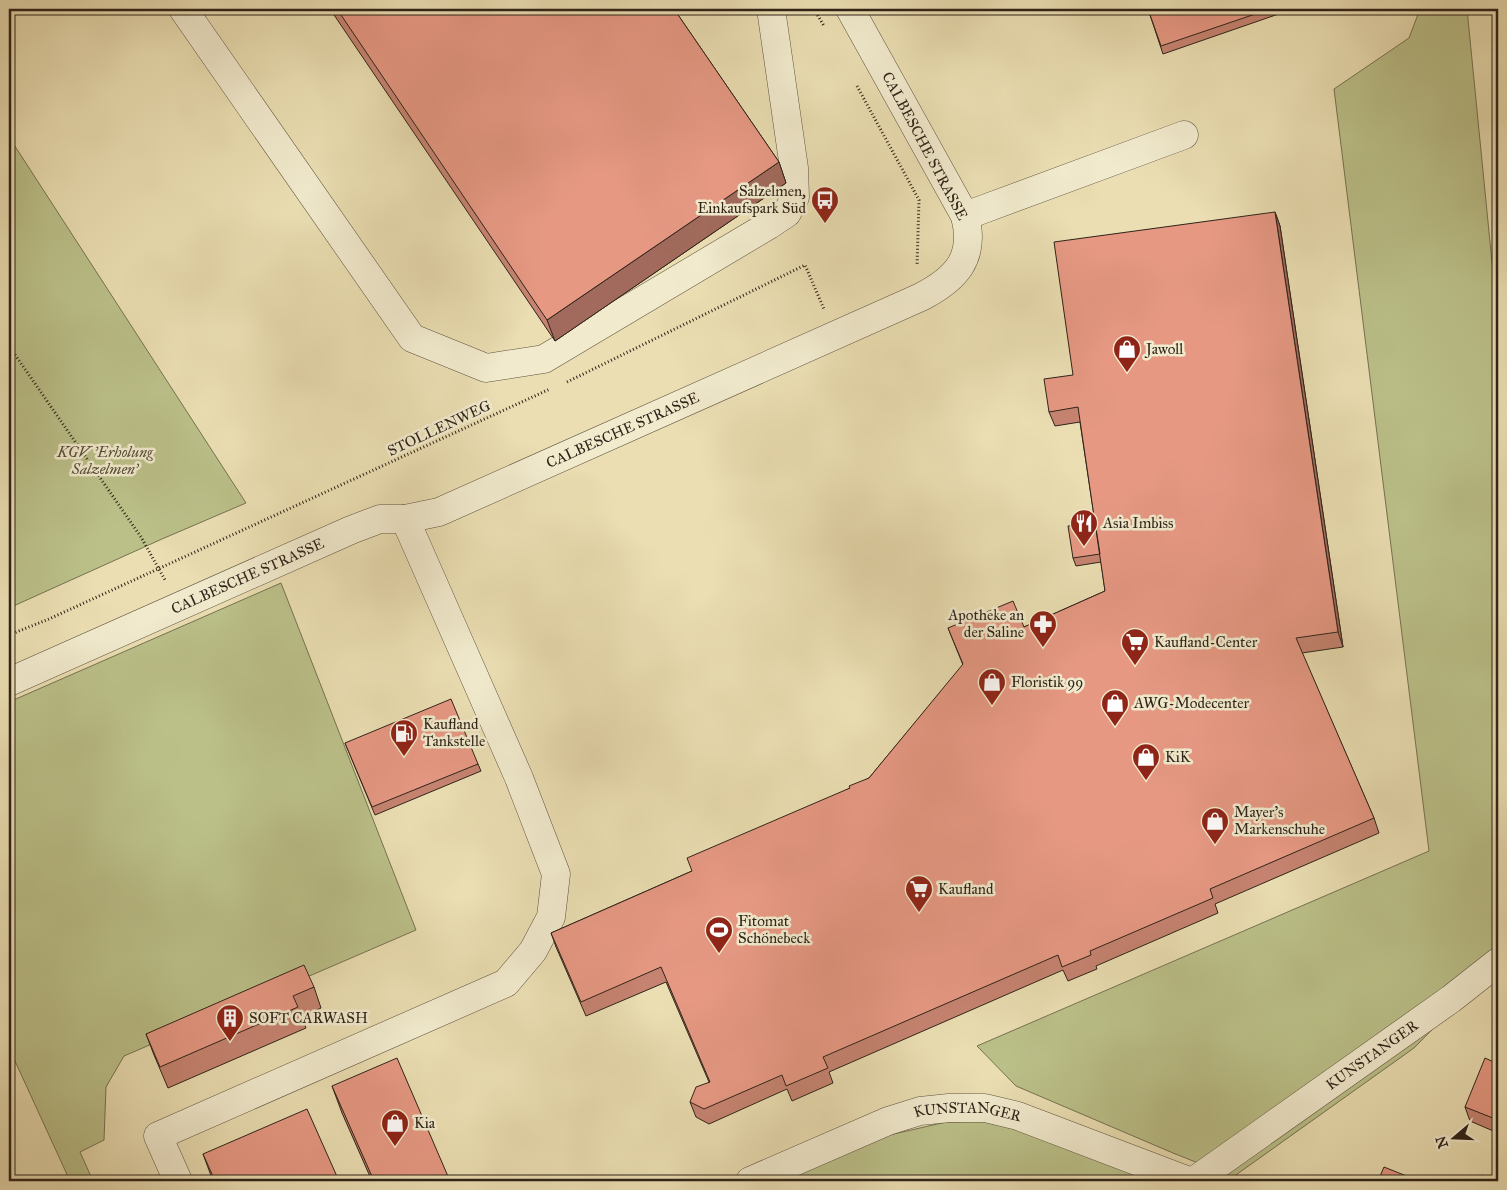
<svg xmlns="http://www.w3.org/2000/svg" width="1507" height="1190" font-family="'IM FELL Great Primer',serif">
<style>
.green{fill:#bbc089;stroke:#757251}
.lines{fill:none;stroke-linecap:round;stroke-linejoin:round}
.minor-casing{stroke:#5e523f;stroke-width:29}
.path{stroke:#2f2319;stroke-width:3;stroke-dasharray:1 2.5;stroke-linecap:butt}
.minor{stroke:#f1eacd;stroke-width:28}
.wall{fill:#c68371;stroke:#2f2319}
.shaded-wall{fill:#a16a5c;stroke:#2f2319}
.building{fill:#e69883;stroke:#2f2319}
.labels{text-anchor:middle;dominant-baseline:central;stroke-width:5;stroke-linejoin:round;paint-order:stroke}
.street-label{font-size:15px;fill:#2f2319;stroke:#f1eacd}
.poi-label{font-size:15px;fill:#2f2319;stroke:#f1eacd;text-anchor:start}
.park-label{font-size:15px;font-style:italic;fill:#524a35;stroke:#f1eacd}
</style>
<rect width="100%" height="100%" fill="#eadeb2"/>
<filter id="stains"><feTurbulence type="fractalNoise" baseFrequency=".004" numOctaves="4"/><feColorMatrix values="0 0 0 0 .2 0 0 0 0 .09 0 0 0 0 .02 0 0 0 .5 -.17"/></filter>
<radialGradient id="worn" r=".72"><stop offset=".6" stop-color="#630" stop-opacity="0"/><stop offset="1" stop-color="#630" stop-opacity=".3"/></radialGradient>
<path class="green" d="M1420,9H1467L1498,323V966L1475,986L1414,1048L1233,1177L1173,1153L1016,1086L977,1046L1429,851L1334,89L1409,38Z
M9,137L246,503L162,539L9,608Z
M281,583L416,930L124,1056L106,1087L104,1140L80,1152L93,1181H70L9,1048V702Z
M993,1121L1154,1181H773L872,1139L946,1122Z"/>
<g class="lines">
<g class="minor-casing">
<g id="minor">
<path d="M183,9L412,338L486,368L544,359L769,225L787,213L795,197L794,168L771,9"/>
<path d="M965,216L1184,135"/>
<path id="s1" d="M9,682L351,530L380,519H405L439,512L921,297C956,279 976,258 965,216L850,9"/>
<path d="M178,1181L158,1136L506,983L533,951L551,917L556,874L519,778L405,519"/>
<path id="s2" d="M750,1181L888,1121L920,1111L949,1108H985L1018,1116L1189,1181"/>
<path id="s3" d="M1194,1181L1451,999L1498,962"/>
</g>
</g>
<path class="path" d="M814,9L824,26
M857,86L919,200L917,266
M9,346L141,537L165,580
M567,382L805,265L824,309
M9,635L49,619L550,389"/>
<use href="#minor" class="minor"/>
</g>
<path class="wall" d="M330,9H674L779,162L786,183L555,341Z
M1148,9H1293L1163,54Z
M1275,212L1280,226L1343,647L1302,653L1374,818L1379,833L1215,904L1218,913L1096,966L1097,969L1068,981L1063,970L829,1072L833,1083L792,1101L787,1089L709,1124L696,1117L690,1102L709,1082L666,982L586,1016L556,947L551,933L692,871L869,778L963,665L948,628L1024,627L1105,591L1101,562L1076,566L1073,558L1095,522L1080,422L1055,426L1049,412L1073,375Z
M345,743L478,764L481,771L375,815Z
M314,987L321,1008L302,1017L306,1028L168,1088L154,1055L146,1034Z
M1498,1064V1133L1470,1121L1465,1107Z
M332,1086L450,1181H372L342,1113Z
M203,1154L339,1181H213Z"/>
<path class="shaded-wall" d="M779,162L786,183L555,341L547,320Z
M1275,212L1280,226L1343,647L1338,632Z"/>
<path class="building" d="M337,9H674L779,162L547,320Z
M1148,9H1270L1161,46Z
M1275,212L1338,632L1296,638L1374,818L1210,889L1213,898L1090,951L1091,955L1062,967L1058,955L823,1057L828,1068L786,1086L782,1075L704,1109L690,1102L696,1087L710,1082L661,967L581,1002L551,933L692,871L687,858L850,788L849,786L869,778L963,664L948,628L1013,601L1024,627L1105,591L1078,407L1049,412L1044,379L1073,375L1054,242Z
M1095,522L1100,554L1073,558L1068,526Z
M451,699L478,764L372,807L345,743Z
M304,965L314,987L293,996L298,1007L160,1067L146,1034Z
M397,1058L450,1181H374L332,1086Z
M1485,1058L1498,1064V1120L1465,1107Z
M307,1109L339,1181H215L203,1154Z
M1384,1167L1419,1181H1378Z
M1482,1175L1498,1181H1480Z"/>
<defs>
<g id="bus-pin" transform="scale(1.4375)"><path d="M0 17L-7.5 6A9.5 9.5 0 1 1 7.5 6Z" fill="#8f2418" stroke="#f1eacd"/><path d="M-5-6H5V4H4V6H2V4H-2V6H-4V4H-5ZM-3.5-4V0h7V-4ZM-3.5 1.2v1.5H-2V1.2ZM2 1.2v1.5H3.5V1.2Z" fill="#fff"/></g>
<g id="shop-pin" transform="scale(1.4375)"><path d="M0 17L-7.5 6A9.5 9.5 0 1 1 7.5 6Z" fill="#8f2418" stroke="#f1eacd"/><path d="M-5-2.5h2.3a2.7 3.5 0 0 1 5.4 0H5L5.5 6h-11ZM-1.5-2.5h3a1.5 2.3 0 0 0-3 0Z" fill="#fff"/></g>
<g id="restaurant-pin" transform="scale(1.4375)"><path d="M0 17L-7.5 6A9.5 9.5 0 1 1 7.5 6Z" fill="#8f2418" stroke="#f1eacd"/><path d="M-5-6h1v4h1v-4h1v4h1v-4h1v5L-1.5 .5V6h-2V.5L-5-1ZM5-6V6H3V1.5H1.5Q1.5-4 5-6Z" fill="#fff"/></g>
<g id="pharmacy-pin" transform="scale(1.4375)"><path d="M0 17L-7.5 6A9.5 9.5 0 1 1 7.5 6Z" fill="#8f2418" stroke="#f1eacd"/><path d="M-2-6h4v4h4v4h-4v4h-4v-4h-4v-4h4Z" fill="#fff"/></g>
<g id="supermarket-pin" transform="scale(1.4375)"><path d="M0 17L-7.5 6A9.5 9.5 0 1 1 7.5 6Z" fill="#8f2418" stroke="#f1eacd"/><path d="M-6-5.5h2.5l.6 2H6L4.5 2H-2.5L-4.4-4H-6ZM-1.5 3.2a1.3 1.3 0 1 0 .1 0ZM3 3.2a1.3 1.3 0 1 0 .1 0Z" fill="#fff"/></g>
<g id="fuel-pin" transform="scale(1.4375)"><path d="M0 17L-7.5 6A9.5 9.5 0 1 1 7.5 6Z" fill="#8f2418" stroke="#f1eacd"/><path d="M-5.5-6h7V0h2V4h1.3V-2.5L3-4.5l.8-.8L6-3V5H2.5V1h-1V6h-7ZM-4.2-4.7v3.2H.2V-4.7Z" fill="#fff"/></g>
<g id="stadium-pin" transform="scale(1.4375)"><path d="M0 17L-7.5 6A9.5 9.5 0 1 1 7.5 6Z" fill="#8f2418" stroke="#f1eacd"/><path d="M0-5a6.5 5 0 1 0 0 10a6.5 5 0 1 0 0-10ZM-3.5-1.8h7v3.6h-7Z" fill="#fff"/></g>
<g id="building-pin" transform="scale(1.4375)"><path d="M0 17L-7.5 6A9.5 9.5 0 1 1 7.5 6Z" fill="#8f2418" stroke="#f1eacd"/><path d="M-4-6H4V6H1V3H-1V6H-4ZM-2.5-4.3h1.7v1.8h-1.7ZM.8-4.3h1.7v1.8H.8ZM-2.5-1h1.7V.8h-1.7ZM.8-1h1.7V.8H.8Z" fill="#fff"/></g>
</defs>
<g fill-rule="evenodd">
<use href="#bus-pin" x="825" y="200"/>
<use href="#shop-pin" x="1127" y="349"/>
<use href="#restaurant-pin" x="1084" y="523"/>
<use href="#pharmacy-pin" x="1043" y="624"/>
<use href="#supermarket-pin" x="1135" y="642"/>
<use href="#shop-pin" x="992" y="682"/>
<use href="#shop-pin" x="1115" y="703"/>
<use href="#fuel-pin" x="404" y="733"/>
<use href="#shop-pin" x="1146" y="757"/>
<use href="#shop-pin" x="1215" y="821"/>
<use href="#supermarket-pin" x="919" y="889"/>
<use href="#stadium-pin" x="719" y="930"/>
<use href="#building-pin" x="230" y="1018"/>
<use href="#shop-pin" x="395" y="1123"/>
</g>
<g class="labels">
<g class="street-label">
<text transform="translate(925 146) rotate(62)">CALBESCHE STRASSE</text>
<text transform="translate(439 428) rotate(-25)">STOLLENWEG</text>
<text stroke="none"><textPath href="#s1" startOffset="666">CALBESCHE STRASSE</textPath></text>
<text stroke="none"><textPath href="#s1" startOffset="261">CALBESCHE STRASSE</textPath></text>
<text stroke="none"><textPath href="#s3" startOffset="218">KUNSTANGER</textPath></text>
<text stroke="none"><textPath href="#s2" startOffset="232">KUNSTANGER</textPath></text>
</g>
<g class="poi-label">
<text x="806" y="191" text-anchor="end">Salzelmen,<tspan x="806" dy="17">Einkaufspark Süd</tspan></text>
<text x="1146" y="349">Jawoll</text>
<text x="1103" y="523">Asia Imbiss</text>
<text x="1024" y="615" text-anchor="end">Apotheke an<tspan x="1024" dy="17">der Saline</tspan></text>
<text x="1154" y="642">Kaufland-Center</text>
<text x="1011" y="682">Floristik 99</text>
<text x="1134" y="703">AWG-Modecenter</text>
<text x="423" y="724">Kaufland<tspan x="423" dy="17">Tankstelle</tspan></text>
<text x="1165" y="757">KiK</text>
<text x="1234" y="812">Mayer's<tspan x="1234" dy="17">Markenschuhe</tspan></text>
<text x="938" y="889">Kaufland</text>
<text x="738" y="921">Fitomat<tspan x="738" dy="17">Schönebeck</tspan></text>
<text x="249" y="1018">SOFT CARWASH</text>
<text x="414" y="1123">Kia</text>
</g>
<g class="park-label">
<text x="105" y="452">KGV 'Erholung<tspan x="105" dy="17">Salzelmen'</tspan></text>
</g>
</g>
<rect width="1507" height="1190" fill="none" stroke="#eadeb2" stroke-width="30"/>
<rect x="10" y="10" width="1487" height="1170" fill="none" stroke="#2f2319" stroke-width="2.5"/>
<rect x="15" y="15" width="1477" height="1160" fill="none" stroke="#2f2319"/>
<g transform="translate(1454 1138) rotate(251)" stroke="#f1eacd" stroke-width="4" paint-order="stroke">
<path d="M0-4L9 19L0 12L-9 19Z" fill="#2f2319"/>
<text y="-8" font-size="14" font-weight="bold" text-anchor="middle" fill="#2f2319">N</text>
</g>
<rect width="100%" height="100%" filter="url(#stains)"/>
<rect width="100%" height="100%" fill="url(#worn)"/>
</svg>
